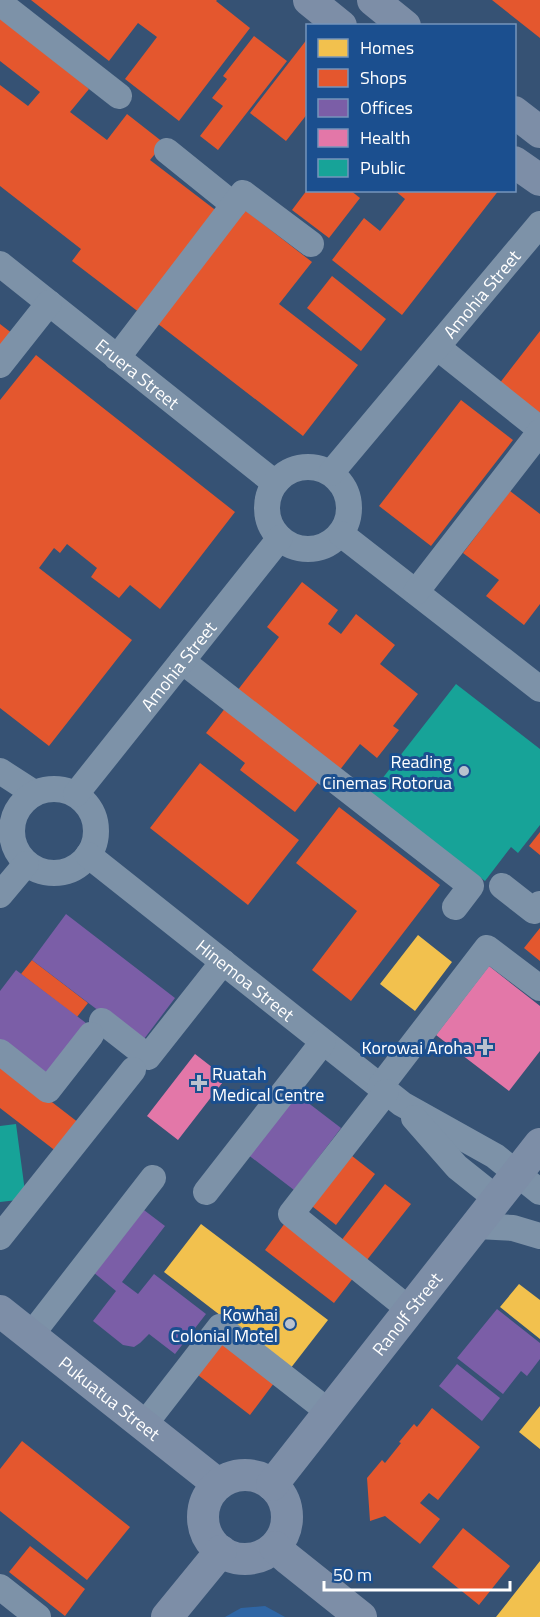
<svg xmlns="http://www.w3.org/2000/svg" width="540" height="1617" font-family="'Titillium Web',sans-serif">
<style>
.green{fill:#2f66a5}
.homes{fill:#f2c14e}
.shops{fill:#e4572e}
.offices{fill:#7b5ea7}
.health{fill:#e377a8}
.public{fill:#17a398}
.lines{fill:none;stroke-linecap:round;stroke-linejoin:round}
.minor{stroke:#7d92a8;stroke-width:26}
.major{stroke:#7d8ea7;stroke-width:32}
.poi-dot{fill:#b9c2ce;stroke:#1b4f8f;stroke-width:2}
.labels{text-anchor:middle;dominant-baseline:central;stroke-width:6;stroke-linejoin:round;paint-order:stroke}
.street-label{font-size:18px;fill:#fff;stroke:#1b4f8f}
.poi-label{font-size:18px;fill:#fff;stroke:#1b4f8f;text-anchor:end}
</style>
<rect width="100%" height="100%" fill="#365274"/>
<path class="green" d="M265,1606L285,1617H225L241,1608Z"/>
<path class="homes" d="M418,935L452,962L415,1011L380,984Z
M201,1224L328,1320L290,1369L164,1272Z
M519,1284L540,1300V1339L500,1307Z
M540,1406V1449L519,1432Z
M540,1561V1617H496Z"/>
<path class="shops" d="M31,0H217L216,1L250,28L179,121L125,79L157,37L138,23L109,61Z
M492,0H540V38Z
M0,13L89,89L70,112L107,140L127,114L164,143L150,160L218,212L140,313L72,261L81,249L0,186V85L28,106L40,92L0,61Z
M254,36L287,61L218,150L200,136L223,106L212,98L227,79L223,76Z
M308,38V113L286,141L250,113Z
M307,190H350L360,198L329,238L292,210Z
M394,190H499L402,315L332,260L364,218L380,231L405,199Z
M241,207L312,262L279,304L358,365L303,436L153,320Z
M332,276L386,319L361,351L307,308Z
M0,324L13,334L0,350Z
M540,331V416L499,384Z
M36,355L235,512L160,609L130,585L119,598L91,577L97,568L67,544L60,553L54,548L39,568L132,640L49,746L0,708V400Z
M461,400L513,440L431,546L379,506Z
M510,491L540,514V604L524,625L486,596L499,580L463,553Z
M302,582L338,610L328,624L341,634L356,614L395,645L380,664L418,694L393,726L399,730L377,758L360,744L339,771L237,691L279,637L267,627Z
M226,707L320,780L295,812L240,770L245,763L206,733Z
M200,763L299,840L248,905L150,828Z
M339,807L440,885L351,1001L312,970L357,911L296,863Z
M540,832V855L529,846Z
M540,928V961L524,948Z
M32,960L88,1003L77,1017L21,974Z
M0,1062L79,1123L57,1152L0,1108Z
M347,1152L375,1174L336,1225L308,1203Z
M385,1184L411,1204L363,1265L337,1246Z
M288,1219L357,1273L334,1303L265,1250Z
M218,1340L274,1383L250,1415L194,1372Z
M432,1408L480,1447L438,1500L429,1493L420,1503L440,1519L420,1544L385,1516L370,1521L367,1478L382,1460L385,1463L401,1443L399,1442L414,1424L417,1427Z
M22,1441L130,1527L87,1580L0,1511V1469Z
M463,1528L510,1566L479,1605L432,1567Z
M30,1546L85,1589L65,1616L9,1572Z"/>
<path class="offices" d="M66,914L175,998L141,1043L32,960Z
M16,970L86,1023L43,1079L0,1046V991Z
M294,1092L341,1128L294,1190L247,1154Z
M136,1204L165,1226L122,1282L138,1294L154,1274L206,1314L175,1354L149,1334L140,1343L134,1347L123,1345L93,1321L116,1291L87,1267Z
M497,1309L540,1343V1359L527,1376L521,1371L503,1394L457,1358Z
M457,1364L500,1398L482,1421L439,1386Z"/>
<path class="health" d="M489,966L540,1006V1051L509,1091L436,1035Z
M195,1054L226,1078L178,1140L147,1116Z"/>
<path class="public" d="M456,684L540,749V825L518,853L511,847L485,881L371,793Z
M16,1124L26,1199L0,1202V1126Z"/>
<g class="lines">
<g class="minor">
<path d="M0,3L119,96"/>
<path d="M167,151L234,205"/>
<path id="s1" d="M0,264L275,483"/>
<path d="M437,347L540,429"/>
<path d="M117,358L243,193L311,244"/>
<path d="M0,365L49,303"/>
<circle cx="308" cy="508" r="41"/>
<path id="s2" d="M331,473L540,224"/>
<path d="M341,534L540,689"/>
<path d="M416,592L540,432"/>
<path d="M182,661L471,886L455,907"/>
<path d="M0,771L34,793"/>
<circle cx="54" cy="831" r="42"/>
<path id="s3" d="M76,794L280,538"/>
<path id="s4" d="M88,855L402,1104L495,1156L540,1192"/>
<path d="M502,886L534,911L540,904"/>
<path d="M0,895L26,864"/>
<path d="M102,1021L148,1057L223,962"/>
<path d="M0,1052L48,1090L91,1035"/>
<path d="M380,1087L487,948L540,988"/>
<path d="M386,1092L291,1214L410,1310"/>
<path d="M414,1118L457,1167L497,1199"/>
<path d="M206,1192L323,1042"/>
<path d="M477,1226L513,1228L540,1236"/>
<path d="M0,1237L133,1070"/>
<path d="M31,1335L153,1178"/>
<path d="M144,1425L220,1327L329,1412"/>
<path d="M0,1587L38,1617"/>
</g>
<g class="major">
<path d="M309,0L341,26"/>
<path d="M373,0L405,26"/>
<path d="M514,112L540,132"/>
<path d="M514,162L540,180"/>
<path id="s5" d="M0,1311L218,1484"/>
<circle cx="245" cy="1517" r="42"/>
<path id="s6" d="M272,1485L540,1144"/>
<path d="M275,1547L287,1558L361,1617"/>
<path d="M167,1617L221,1551"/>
</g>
</g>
<g class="poi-dot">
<circle cx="464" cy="771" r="6"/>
<path d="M482 1038h6v6h6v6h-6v6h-6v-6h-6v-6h6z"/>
<path d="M196 1074h6v6h6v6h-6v6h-6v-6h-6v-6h6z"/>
<circle cx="290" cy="1324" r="6"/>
</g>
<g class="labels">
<g class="street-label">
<text stroke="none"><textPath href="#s2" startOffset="234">Amohia Street</textPath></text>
<text stroke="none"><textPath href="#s1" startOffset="176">Eruera Street</textPath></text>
<text stroke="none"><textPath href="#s3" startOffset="164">Amohia Street</textPath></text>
<text stroke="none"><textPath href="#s4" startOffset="201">Hinemoa Street</textPath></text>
<text stroke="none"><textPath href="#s6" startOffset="218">Ranolf Street</textPath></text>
<text stroke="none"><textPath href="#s5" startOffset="140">Pukuatua Street</textPath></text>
</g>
<g class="poi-label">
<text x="452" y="761">Reading<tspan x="452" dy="21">Cinemas Rotorua</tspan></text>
<text x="472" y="1047">Korowai Aroha</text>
<text x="212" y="1073" text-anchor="start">Ruatah<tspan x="212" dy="21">Medical Centre</tspan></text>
<text x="278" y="1314">Kowhai<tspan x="278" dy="21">Colonial Motel</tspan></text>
</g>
</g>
<rect x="306" y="24" width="210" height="168" fill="#1b4f8f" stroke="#7695bc" stroke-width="1.5"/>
<rect x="318" y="39" width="30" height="18" fill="#f2c14e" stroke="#7695bc" stroke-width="1.5"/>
<text x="360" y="54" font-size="18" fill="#ffffff">Homes</text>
<rect x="318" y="69" width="30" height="18" fill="#e4572e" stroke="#7695bc" stroke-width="1.5"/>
<text x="360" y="84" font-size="18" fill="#ffffff">Shops</text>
<rect x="318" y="99" width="30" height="18" fill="#7b5ea7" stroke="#7695bc" stroke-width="1.5"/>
<text x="360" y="114" font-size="18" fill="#ffffff">Offices</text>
<rect x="318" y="129" width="30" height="18" fill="#e377a8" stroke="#7695bc" stroke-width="1.5"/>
<text x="360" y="144" font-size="18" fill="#ffffff">Health</text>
<rect x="318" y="159" width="30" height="18" fill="#17a398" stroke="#7695bc" stroke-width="1.5"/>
<text x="360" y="174" font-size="18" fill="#ffffff">Public</text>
<path d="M324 1581v9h186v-9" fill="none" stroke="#ffffff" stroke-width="3"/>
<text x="333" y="1581" font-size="18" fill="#ffffff" stroke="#1b4f8f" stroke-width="4.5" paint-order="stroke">50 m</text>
</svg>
